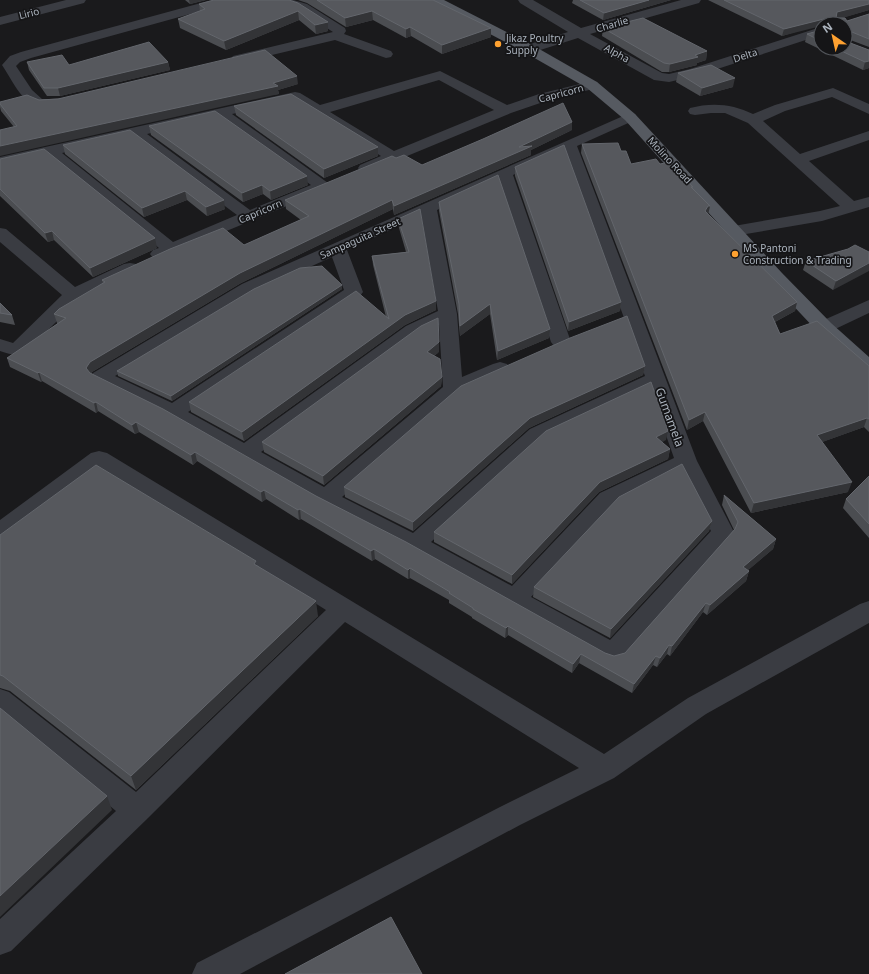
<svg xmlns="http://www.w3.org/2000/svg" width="869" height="974" font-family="'Noto Sans',sans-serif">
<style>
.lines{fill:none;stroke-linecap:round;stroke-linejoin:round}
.minor{fill:#3a3c42;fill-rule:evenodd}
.major{fill:#565a61;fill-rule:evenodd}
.wall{fill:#4b4d51}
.shaded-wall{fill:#333437}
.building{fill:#56585d;stroke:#63666c}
.poi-dot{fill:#fea130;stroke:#151517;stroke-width:1.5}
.labels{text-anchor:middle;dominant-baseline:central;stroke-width:3.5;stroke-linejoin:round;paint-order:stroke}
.far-street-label{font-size:10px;fill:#abb3bd;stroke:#151517}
.far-poi-label{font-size:10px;fill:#abb3bd;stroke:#151517;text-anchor:start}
.street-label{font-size:12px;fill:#abb3bd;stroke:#151517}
</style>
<rect width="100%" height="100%" fill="#1a1a1c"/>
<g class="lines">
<path class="minor" d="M66,0H86L84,3L0,25V17Z
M212,0H232L230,3L31,58L20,62L16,66L32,90L42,99H64L66,102L64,105C26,114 20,93 2,65L10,56L21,52Z
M274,0H293L307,4L345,28L346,31L344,34L391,51L393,54L391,57L386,58L335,40L238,63L233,62L231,59L233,56L333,32L299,10L276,3Z
M518,0H533L581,28L681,0H701L699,3L590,34L662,73L669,74L690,69L821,27V35L699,75L669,82L654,80L578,38L534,52H524L522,49L524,46L568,32L520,3Z
M440,71L507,105L539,94L592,81L597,82L599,85L597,88L549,100L511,113L366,173L360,171L358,168L360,165L381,156L293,101L232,114L328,183L330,186L328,189L320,190L318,193L159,259L153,258L150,254L153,250L159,248L47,156L0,167V157L295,92L300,93L320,105ZM439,80L494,110L394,151L330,112ZM217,118L311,185L250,210L147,134ZM132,137L237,215L173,242L62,153Z
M833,88L869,104V114L832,97L785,111L763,121L800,154L869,131V140L809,161L854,201L869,197V207L822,221L734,236L728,235L726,231L728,227L820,211L840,206L748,123L725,113H711L695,115L690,114L688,111L690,108C712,102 733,104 753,114L775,105Z
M630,113L635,114L637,117L635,120L577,146L697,461L734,532L731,538L622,661L613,664L604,661L407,550L318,504L166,417L93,381L90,377L93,373L242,284ZM564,152L645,376L530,429L413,533L342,497L460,394L507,372L510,368L507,364L500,362L493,364L462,377L457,314L437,210L499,182L551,342L554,346L561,348L568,346L571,342L513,175ZM421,216L438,311L406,326L244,443L188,412L360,296L363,292L347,250ZM332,257L344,290L172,403L115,376L254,292ZM439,325L443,387L324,487L261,452L420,334ZM650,390L674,458L600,493L512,586L431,542L544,439ZM681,472L711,531L610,640L531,597L616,505Z
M0,228L6,229L75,287L124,264L130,263L136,264L139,268L136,272L79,299L24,354C15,356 9,354 0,351V339L13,343L62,295L0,242Z
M869,300V313L831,331L824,333L817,331L815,327L817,323Z
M99,451L107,453L604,754L688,698L860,604L869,601V623L706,714L614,778L520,825L240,974H192L197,963L500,807L579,768L345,622L147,819L11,951L0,955V919L116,811L0,715V689L9,692L136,792L326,610L100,468L8,538L0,540V520L91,453Z"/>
<path class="major" d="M429,0H444L534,46L597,82L635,114L782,273L831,323L869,357V373L862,371L817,331L770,281L625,120L587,88L524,52L431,3Z"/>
</g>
<path class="wall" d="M185,0H206L190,4Z
M289,0L328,31L316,34L299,20L226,50L180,28L178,19L200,11L199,4Z
M298,0H433L491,37L442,54L411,36L406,38L373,20L346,27L307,3Z
M573,0H671L603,20L572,3Z
M708,0H869V10L841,18L847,21L869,14V47L845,38V41L869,50V68L863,70L805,42L807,34L821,30V48H845V24H821L782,36Z
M603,28L707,51L706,60L697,63V65L669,72H662L602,36Z
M27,62L69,65L168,62L170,70L60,96H47L29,70Z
M678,73L733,87L700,96L676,82Z
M298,84L278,90L279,94L14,127L1,111L0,107V102Z
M234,106L378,147V156L324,178L236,115Z
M149,126L308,185L271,200L263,194L243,202L151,135Z
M130,130L225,209L207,216L187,200L144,217L65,154L63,145Z
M572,130L531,150V155L394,215L393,209L241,283L92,372L91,374L605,653L614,656L625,653L734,530L722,505L724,495L776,539L773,549L748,570L749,571L746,581L707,615L703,612L670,656L667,654L657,667L653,665L632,693L579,663L572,673L508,635L505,638L472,618V617L449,603V600L410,578L408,579L375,559L372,561L301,519L299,520L266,499L262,502L197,461L193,465L139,432L135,434L98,411L96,413L42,381L41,382L10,367L7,358L57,324V323L54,314L103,284L102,280L244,245L301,220L286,209L285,200L396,158L422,165Z
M582,144L621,151L631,164H660L692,188L710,206L708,214L797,302L795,311L775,322L780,334L869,366V432L864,427L822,442L848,492L751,513L703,421L687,430L581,153Z
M0,159L157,248L93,277L54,240L48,242L0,196Z
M515,167L621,302L620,311L568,331L515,176Z
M439,202L549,338L497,360L490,314L460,336L458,314L439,211Z
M398,219L436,310L405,325L244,441L191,412L189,402L386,317L373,265L372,256L406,252L399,228Z
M869,252L833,290L803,270L806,261Z
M342,285V289L172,401L118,376L117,371Z
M0,303L12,315L15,325L0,322Z
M439,352L434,356L442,377L441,386L324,485L264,452L262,442Z
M645,366L643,375L529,428L413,531L345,497L344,487Z
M666,440L662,442L670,449L668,459L599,492L512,584L434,542V532Z
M869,476V538L843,508L846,499Z
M712,521L709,531L610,638L533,597L534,587Z
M0,535L257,565L318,616L136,790L10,691L0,688Z"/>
<path class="shaded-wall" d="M189,0H206L190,4Z
M649,0H671L603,20L604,13Z
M869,4V10L836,20L834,24L837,12Z
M298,11L299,20L226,50L224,41Z
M372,11L373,20L346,27L345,18Z
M824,19L822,24H821V26L782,36L784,29Z
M328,22V31L316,34L315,25Z
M410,27L411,36L406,38V29Z
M491,28V37L442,54V45Z
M707,51L706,60L697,63V65L669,72L670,64Z
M869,61V68L863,70L865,62Z
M168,62L170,70L60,96L58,88Z
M297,76L298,84L278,90L279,94L0,156V146L273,83Z
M735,78L733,87L700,96L702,88Z
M572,122V130L531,150V155L394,215V206Z
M378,147V156L324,178V169Z
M307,176L308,185L271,200L270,191Z
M262,185L263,194L243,202L242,193Z
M185,191L187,200L144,217L142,208Z
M224,200L225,209L207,216L206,207Z
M392,200L393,209L241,283L92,372L89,378L86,368L90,362L240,273Z
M708,206H710L708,215L705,211Z
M52,231L54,240L48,242L45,233Z
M155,238L157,248L93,277L90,268Z
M869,263V271L833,290L836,281Z
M342,285V289L172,401L171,396Z
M436,301V310L405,325L244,441L242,432L405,315Z
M621,302L620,311L568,331L569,322Z
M797,302L795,311L769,325L772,316Z
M490,304V314L460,336V326Z
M550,329L549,338L497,360L498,351Z
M439,342V352L427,361V352Z
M645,366L643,375L529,428L413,531V522L530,418Z
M39,372L42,381L41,382L38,373Z
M442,377L441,386L324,485L323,476Z
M96,402L98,411L96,413L94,403Z
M705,412L703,421L687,430L689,420Z
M867,418L864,427L814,445L817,435Z
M136,422L139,432L135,434L132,425Z
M668,431L666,440L654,446L656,437Z
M670,449L668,459L599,492L512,584V575L600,482Z
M195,452L197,461L193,465L191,455Z
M852,482L848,492L751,513L754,503Z
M264,490L266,499L262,502L261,492Z
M300,509L301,519L299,520L298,510Z
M712,521L709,531L610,638L611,629Z
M776,539L773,549L740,577L743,567Z
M374,549L375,559L372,561L371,551Z
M410,568V578L408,579V570Z
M749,571L746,581L707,615L710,605Z
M316,601L318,616L136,790L131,776Z
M706,603L703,612L670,656L672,646Z
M508,626V635L505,638L506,628Z
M669,645L667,654L657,667L660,658Z
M581,654L579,663L572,673L573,664Z
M656,656L653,665L632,693L634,684Z
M107,796L112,810L0,917V896Z"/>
<path class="building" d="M214,0H289L298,3L328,22L315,25L298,11L224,41L178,19L205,9L199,4Z
M317,0H433L491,28L442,45L410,27L406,29L372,11L345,18Z
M580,0H649L604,13Z
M724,0H869V4L837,12L836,18H845L847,21L869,14V39L847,30L845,32V41L869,50V61L865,62L835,48H845V24H824V19L784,29Z
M643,18L707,51L695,55L698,57L670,64L664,63L603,28Z
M821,30V41L807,34Z
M149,42L168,62L58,88H44L27,62L62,55L69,65Z
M265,50L297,76L273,83L278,86L0,146V130L17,126L0,104V102L27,95L39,100L58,99Z
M711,65L735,78L702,88L678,73Z
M291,94L378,147L324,169L234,106Z
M563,103L572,122L519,147L532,146L394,206L392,200L240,273L90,362L86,368L90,373L163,409L316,496L406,542L605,653L614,656L625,653L735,529L738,522L724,495L776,539L743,567L749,571L710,605L706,603L672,646L669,645L660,658L656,656L634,684L581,654L573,664L508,626L506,628L473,609V608L449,593L450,592L410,568L408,570L374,549L371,551L300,509L298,510L264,490L261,492L195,452L191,455L136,422L132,425L96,402L94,403L39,372L38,373L7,358L66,318L54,314L59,309L105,282L102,280L170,249L223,228L244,245L309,216L285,200L392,156L396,158L404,155L422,165L483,139Z
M215,111L307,176L270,191L262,185L242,193L149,126Z
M130,130L224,200L206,207L185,191L142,208L63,145Z
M618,143L621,151H626L631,164L656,159L660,164L670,162L693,187H691L710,206H708L705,211L797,302L772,316L780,334L817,321L869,366V419L867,418L817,435L852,482L754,503L705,412L689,420L582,144Z
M564,145L621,302L569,322L515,167Z
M44,149L155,238L90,268L52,231L45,233L0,189V159Z
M498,175L550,329L498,351L490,304L460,326L459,304L439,202Z
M420,209L436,301L405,315L242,432L189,402L356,291L389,319L372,256L409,252L398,219Z
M855,245L869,252V263L836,281L806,261L848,249Z
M322,266L342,285L171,396L117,371L254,289L300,268Z
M0,303L12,315L0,313Z
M627,316L645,366L530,418L413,522L344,487L461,386L570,338Z
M438,318L439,342L427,352L440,359L442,377L323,476L262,442L421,326Z
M651,382L668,431L656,437L670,449L600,482L512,575L434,532L546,431Z
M682,464L712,521L611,629L534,587L619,497Z
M96,465L256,561L254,564L316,601L131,776L3,676L0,675V535Z
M869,476V524L846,499Z
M0,708L107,796L0,896Z
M391,917L422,974H285Z"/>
<g class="poi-dot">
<circle cx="498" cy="44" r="4"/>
<circle cx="735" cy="254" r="4"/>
</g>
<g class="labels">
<g class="far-street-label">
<text transform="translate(29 13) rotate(-14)">Lirio</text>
<text transform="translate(612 24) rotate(-16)">Charlie</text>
<text transform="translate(617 53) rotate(29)">Alpha</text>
<text transform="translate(745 55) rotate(-18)">Delta</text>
<text transform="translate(561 93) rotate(-15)">Capricorn</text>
<text transform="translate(670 160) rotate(47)">Molino Road</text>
<text transform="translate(260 211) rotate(-23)">Capricorn</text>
<text transform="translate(360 238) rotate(-24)">Sampaguita Street</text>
</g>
<g class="far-poi-label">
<text x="506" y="38">Jikaz Poultry<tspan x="506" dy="12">Supply</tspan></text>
<text x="743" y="248">MS Pantoni<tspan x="743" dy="12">Construction &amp; Trading</tspan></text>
</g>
<g class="street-label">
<text transform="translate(670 417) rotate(70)">Gumamela</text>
</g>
</g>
<g transform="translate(833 36) rotate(326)"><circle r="19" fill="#151517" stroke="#515459"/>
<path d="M0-3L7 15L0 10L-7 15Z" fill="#fea130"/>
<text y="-6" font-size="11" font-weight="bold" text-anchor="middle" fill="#abb3bd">N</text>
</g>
</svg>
